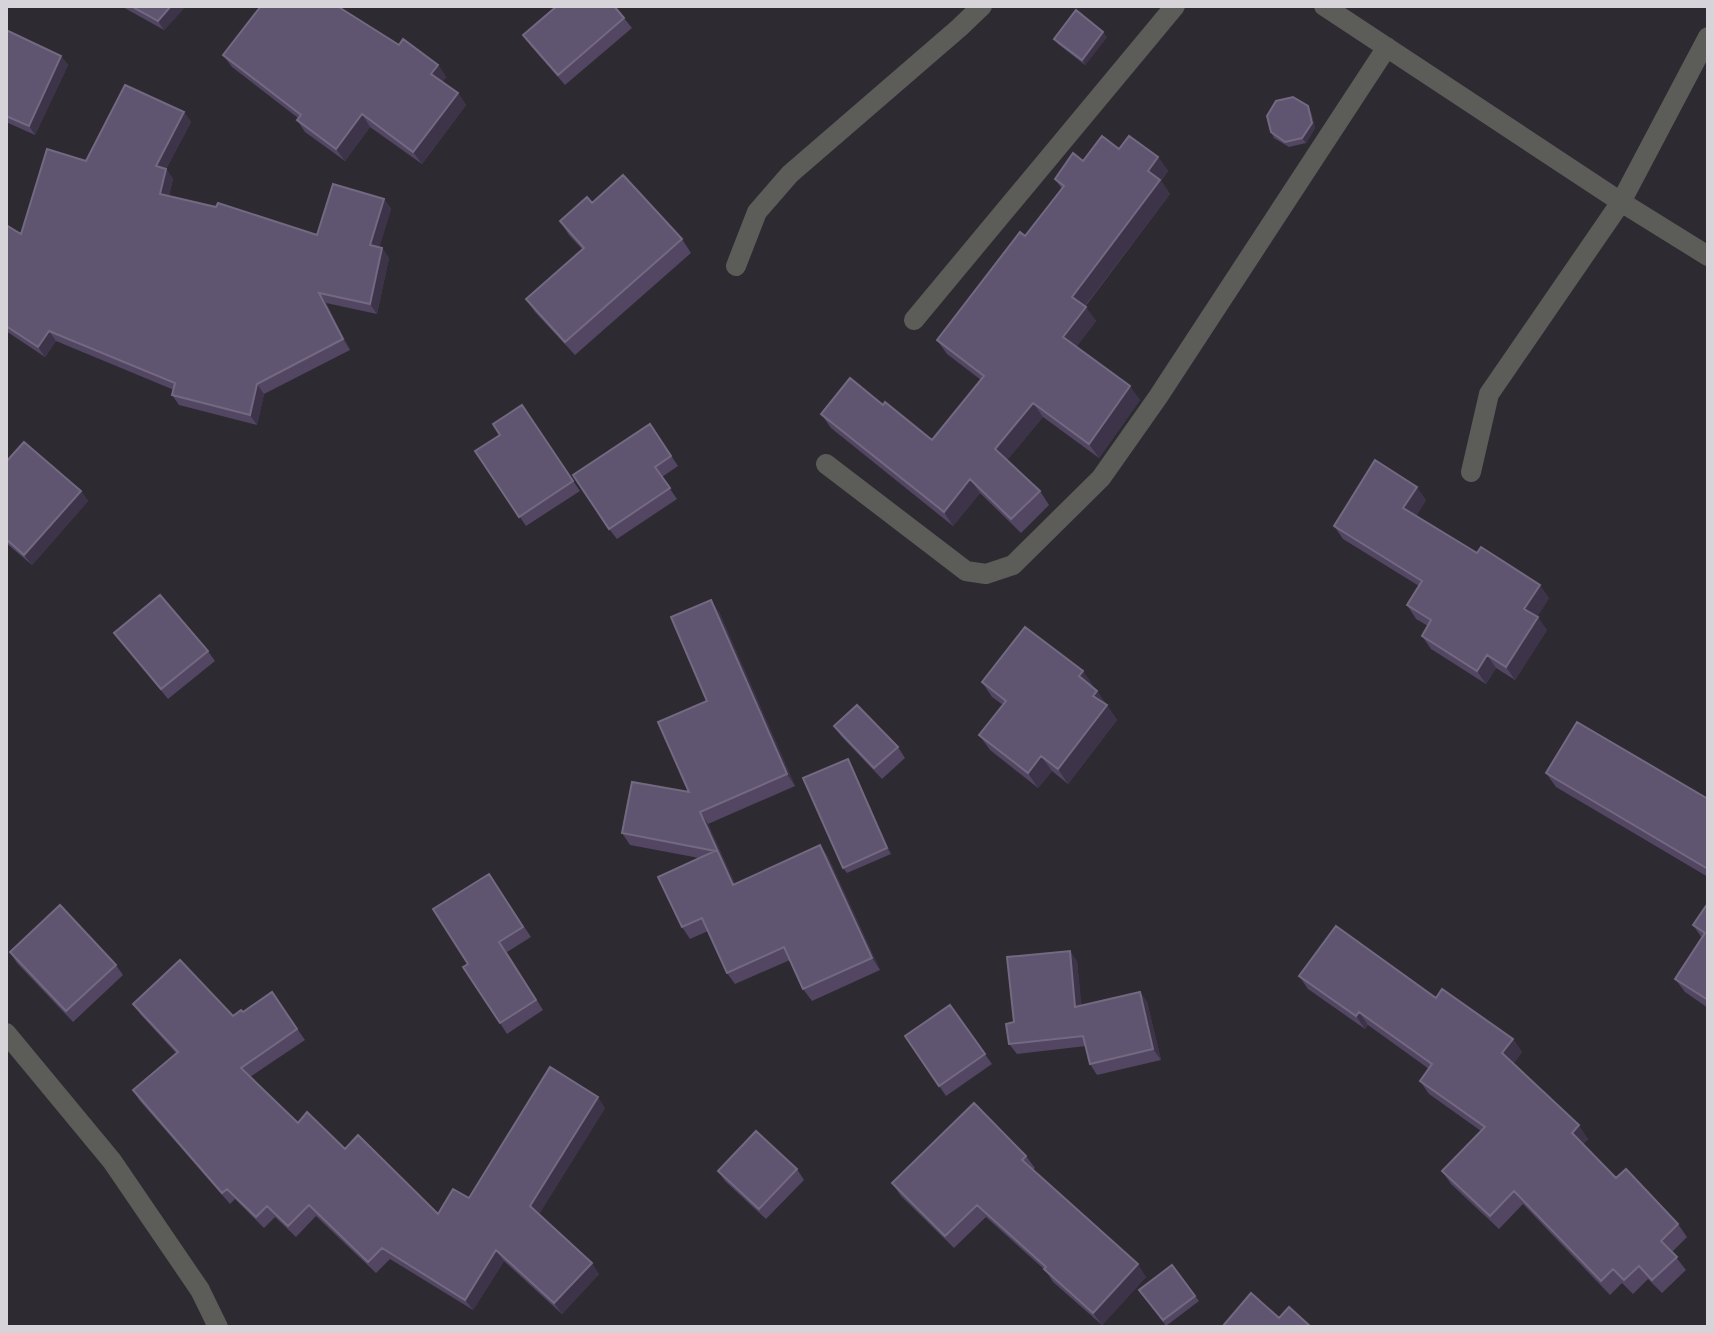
<svg xmlns="http://www.w3.org/2000/svg" width="1714" height="1333" font-family="Lato,sans-serif">
<style>
.lines{fill:none;stroke-linecap:round;stroke-linejoin:round}
.minor{stroke:#5c5d59;stroke-width:20}
.wall{fill:#524663}
.shaded-wall{fill:#3d344a}
.building{fill:#605570;stroke:#736980;stroke-width:2}
</style>
<rect width="100%" height="100%" fill="#2d2a31"/>
<g class="lines">
<path class="minor" d="M1324,6L1621,202L1708,256
M736,266L757,212L790,174L959,28L982,6
M914,320L1175,6
M826,464L966,571L986,574L1013,565L1101,478L1158,397L1387,47
M1471,472L1489,394L1621,202L1708,37
M6,1033L112,1161L200,1290L218,1327"/>
</g>
<path class="wall" d="M121,6H186L164,30Z
M256,6H337L399,45L438,65L446,77L442,82L458,93L466,105L422,164L370,127L345,161L305,132L297,120L298,118L232,67L223,55L259,8Z
M624,18L632,28L565,85L530,45L523,35Z
M6,30L61,56L68,65L35,135L6,122Z
M1107,37L1085,65L1058,44L1054,39Z
M184,112L191,122L166,169L173,179L169,196L317,235L384,199L391,209L379,247L382,248L389,258L377,314L326,303L350,350L264,394L257,425L179,405L172,395L174,390L56,341L45,357L6,331V225L21,234L86,161Z
M1311,112L1315,128L1306,143L1289,147L1274,138L1271,132Z
M1119,149L1158,157L1168,171L1161,181L1170,194L1085,307L1096,321L1076,347L1140,400L1099,458L1043,417L1007,460L1040,491L1049,505L1021,533L980,493L953,526L831,428L821,414L883,405L932,440L981,380L947,354L937,340L1025,236L1062,189L1055,179L1083,161Z
M592,203L682,239L691,253L575,355L535,312L526,299L582,249L569,235L560,221Z
M522,405L580,491L526,526L475,451L500,435Z
M650,424L678,466L662,477L677,499L617,539L609,529Z
M6,462L81,491L88,501L32,565L6,543Z
M1426,500L1416,516L1549,598L1537,617L1547,630L1515,680L1496,668L1486,684L1431,649L1422,636L1428,626L1416,619L1407,605L1419,586L1343,539L1334,526Z
M719,612L795,786L708,824L735,884L820,845L828,857L880,970L812,1001L803,989L790,960L735,984L727,973L708,931L690,939L682,927L699,858L630,845L622,833L689,792L707,701Z
M114,633L208,651L215,661L168,699Z
M1083,671L1093,686L1092,687L1097,691L1117,720L1068,784L1052,771L1038,788L990,750L979,735L1003,705L992,697L982,682Z
M834,726L898,747L905,758L882,779L841,736Z
M848,759L851,764L891,854L847,873L843,868Z
M1546,773L1708,799V877L1556,787Z
M489,874L531,937L507,952L543,1010L507,1034L500,1023L468,964Z
M1708,903V1008L1685,992L1675,979L1702,938L1693,925Z
M10,952L116,965L123,975L73,1022L17,963Z
M1077,961L1081,1006L1140,992L1147,1002L1161,1060L1097,1075L1090,1064L1086,1046L1017,1054L1009,1044L1014,1022Z
M1299,976L1436,998L1513,1039L1522,1052L1513,1064L1588,1139L1583,1144L1616,1178L1678,1224L1687,1237L1672,1252L1686,1270L1662,1293L1648,1279L1633,1294L1622,1283L1610,1295L1523,1204L1499,1229L1451,1184L1442,1171L1481,1131L1429,1094L1420,1081L1429,1069L1368,1025L1365,1029L1308,989Z
M272,992L305,1040L250,1077L298,1123L345,1149L438,1214L469,1198L605,1108L539,1214L599,1274L562,1314L504,1261L473,1310L390,1259L376,1273L316,1216L296,1237L275,1217L264,1228L235,1199L230,1204L140,1101L133,1090L176,1053L141,1015L133,1004L233,1016L243,1012Z
M950,1005L992,1064L946,1096L905,1036Z
M1026,1156L1035,1168L1033,1170L1146,1277L1102,1325L1053,1282L1046,1271L986,1217L954,1248L901,1196L892,1183Z
M797,1169L804,1180L766,1219L725,1181L718,1171Z
M1172,1265L1199,1301L1166,1326L1139,1290Z"/>
<path class="shaded-wall" d="M171,6H186L164,30L158,21Z
M1103,32L1107,37L1085,65L1082,60Z
M61,56L68,65L35,135L29,126Z
M438,65L446,77L440,86L431,74Z
M458,93L466,105L422,164L413,152Z
M1308,106L1311,112L1315,128L1306,143L1302,138Z
M184,112L191,122L166,169L173,179L167,204L160,194L156,166Z
M362,114L370,127L345,161L336,149Z
M1158,157L1168,171L1161,181L1170,194L1081,311L1072,297L1148,171Z
M384,199L391,209L377,256L370,245Z
M382,248L389,258L377,314L370,304Z
M319,293L326,303L350,350L343,339Z
M1086,307L1096,321L1073,351L1063,337Z
M49,331L56,341L45,357L38,347Z
M257,384L264,394L257,425L250,415Z
M1130,386L1140,400L1099,458L1089,444Z
M1033,403L1043,417L1005,463L995,449Z
M970,479L980,493L953,526L944,512Z
M1417,487L1426,500L1413,522L1403,508Z
M81,491L88,501L32,565L24,555Z
M1540,585L1549,598L1534,622L1524,609Z
M711,600L719,612L795,786L787,774Z
M1538,617L1547,630L1515,680L1506,667Z
M1487,655L1496,668L1486,684L1477,671Z
M1083,671L1093,686L1089,691L1079,676Z
M1097,691L1117,720L1068,784L1058,769L1093,696Z
M1041,756L1052,771L1038,788L1028,773Z
M848,759L851,764L891,854L887,848Z
M700,812L708,824L741,897L733,885Z
M820,845L828,857L880,970L872,958Z
M1070,951L1077,961L1083,1018L1075,1007Z
M1140,992L1147,1002L1161,1060L1153,1049Z
M1359,1012L1368,1025L1365,1029L1356,1016Z
M1513,1039L1522,1052L1512,1066L1502,1053Z
M598,1097L605,1108L537,1217L530,1206Z
M1579,1125L1588,1139L1581,1146L1572,1133Z
M496,1250L504,1261L473,1310L465,1300Z
M592,1263L599,1274L562,1314L554,1303Z
M1138,1264L1146,1277L1102,1325L1093,1313Z"/>
<path class="building" d="M131,6H171L158,21Z
M261,6H337L399,45L403,39L438,65L431,74L458,93L413,152L362,114L336,149L297,120L301,115L223,55Z
M557,6H614L624,18L558,75L523,35Z
M1076,10L1103,32L1082,60L1054,39Z
M6,30L61,56L29,126L6,116Z
M125,85L184,112L156,166L166,169L160,194L216,207L218,203L317,235L333,184L384,199L370,245L382,248L370,304L319,293L343,339L257,384L250,415L172,395L175,383L49,331L38,347L6,326V225L21,234L47,149L86,161Z
M1293,97L1308,106L1312,123L1302,138L1285,142L1271,132L1267,116L1276,101Z
M1102,136L1119,149L1129,136L1158,157L1148,171L1160,180L1072,297L1086,307L1063,337L1130,386L1089,444L1033,403L995,449L1040,491L1011,519L970,479L944,512L821,414L850,378L883,405L885,402L932,440L984,376L937,340L1020,232L1025,236L1064,186L1055,179L1073,153L1083,161Z
M623,175L682,239L565,342L526,299L584,248L560,221L587,197L592,203Z
M522,405L573,481L519,517L475,451L500,435L493,424Z
M650,424L671,456L655,467L670,488L609,529L573,475Z
M24,442L81,491L24,555L6,539V462Z
M1375,460L1417,487L1403,508L1477,553L1481,547L1540,585L1524,609L1538,617L1506,667L1487,655L1477,671L1422,636L1431,620L1407,605L1422,581L1334,526Z
M160,595L208,651L161,689L114,633Z
M711,600L787,774L700,812L733,885L820,845L872,958L803,989L784,947L727,973L702,918L682,927L658,877L715,851L622,833L632,782L689,792L658,722L707,701L671,617Z
M1025,627L1083,671L1079,676L1097,691L1093,696L1107,705L1058,769L1041,756L1028,773L979,735L1006,701L982,682Z
M857,705L898,747L874,768L834,726Z
M1577,722L1708,799V869L1546,773Z
M848,759L887,848L843,868L803,778Z
M489,874L523,927L499,942L536,1000L500,1023L463,967L468,964L433,909Z
M1708,903V1000L1675,979L1705,933L1693,925Z
M60,905L116,965L66,1011L10,952Z
M1336,926L1436,998L1442,989L1513,1039L1502,1053L1579,1125L1572,1133L1616,1178L1626,1169L1678,1224L1661,1241L1677,1257L1652,1280L1639,1266L1624,1280L1613,1269L1601,1281L1514,1191L1490,1216L1442,1171L1485,1127L1420,1081L1432,1064L1359,1012L1356,1016L1299,976Z
M1070,951L1075,1007L1140,992L1153,1049L1090,1064L1083,1036L1009,1044L1006,1024L1014,1022L1007,957Z
M180,960L233,1016L241,1010L243,1012L272,992L297,1029L241,1068L298,1123L307,1112L345,1149L358,1135L438,1214L453,1189L469,1198L550,1067L598,1097L530,1206L592,1263L554,1303L496,1250L465,1300L382,1248L368,1262L309,1205L288,1226L267,1206L256,1217L227,1189L222,1193L133,1090L178,1052L133,1004Z
M950,1005L985,1054L939,1086L905,1036Z
M974,1103L1026,1156L1022,1160L1138,1264L1093,1313L1044,1269L1046,1267L977,1205L945,1236L892,1183Z
M756,1131L797,1169L759,1209L718,1171Z
M1172,1265L1195,1296L1163,1320L1139,1290Z
M1251,1293L1279,1318L1289,1307L1311,1327H1222Z"/>
<rect width="1714" height="1333" fill="none" stroke="#d6d4d9" stroke-width="16"/>
</svg>
